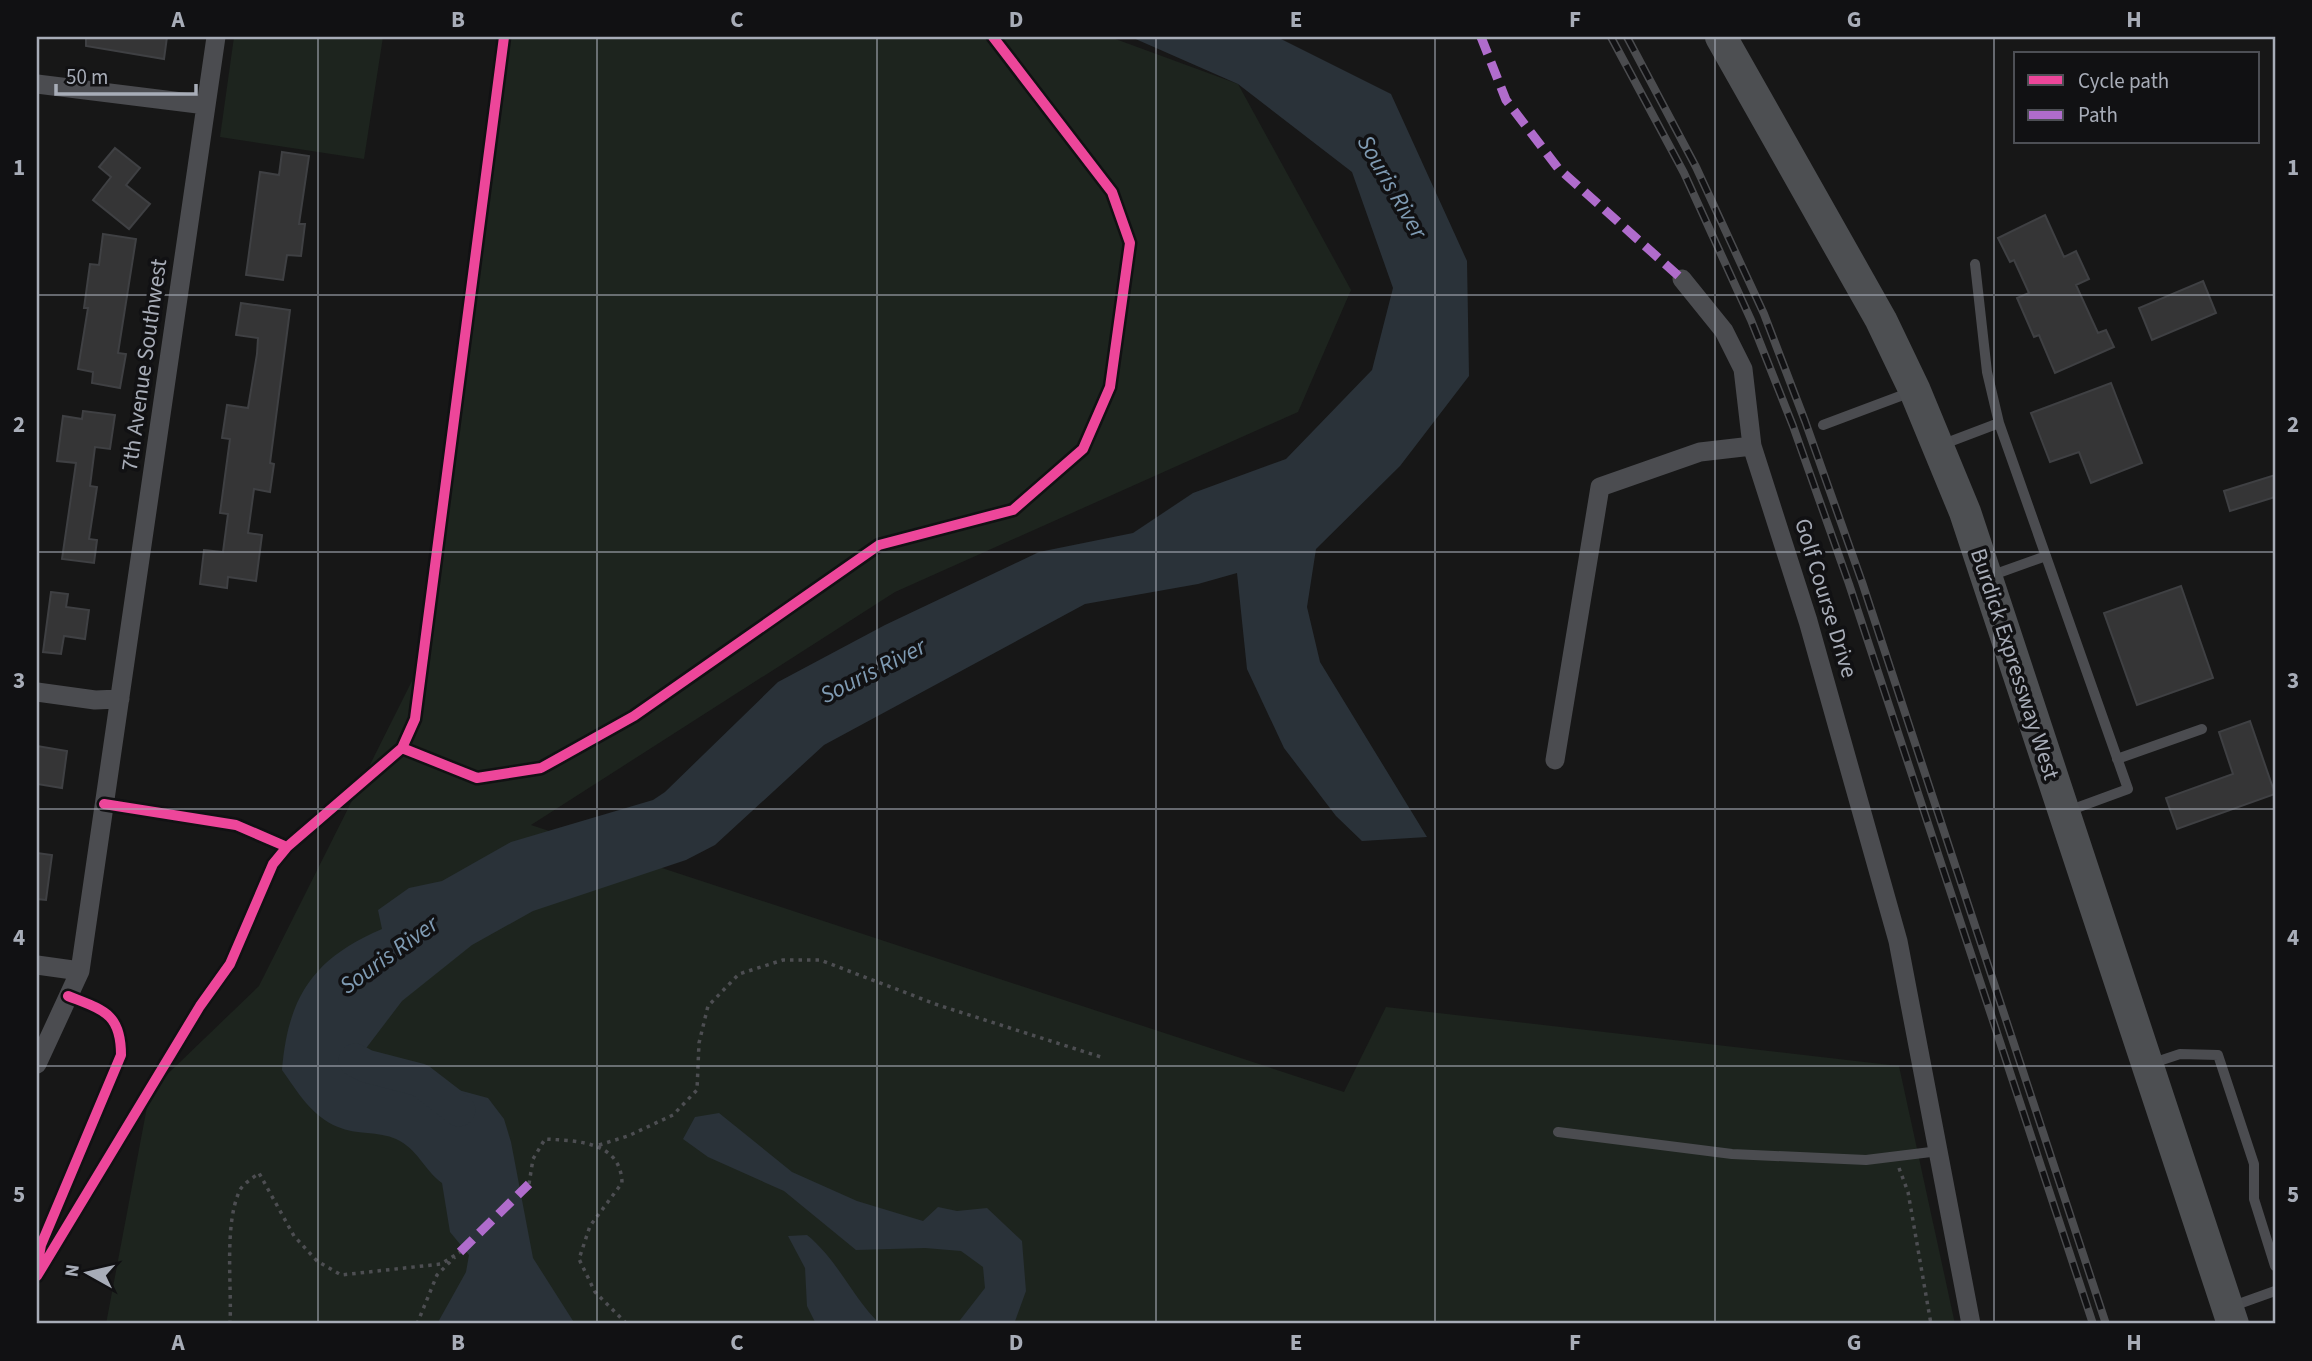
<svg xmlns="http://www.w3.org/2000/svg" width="2312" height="1361" font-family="'Source Sans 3',sans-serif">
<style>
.green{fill:#1d241e}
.water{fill:#2a3239}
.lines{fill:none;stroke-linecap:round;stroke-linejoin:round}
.river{stroke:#2a3239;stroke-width:33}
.building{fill:#353536;stroke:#3f4043;stroke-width:2}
.path{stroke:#4d4e52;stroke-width:3.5;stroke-dasharray:3.5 5;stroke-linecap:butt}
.lane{stroke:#4b4c50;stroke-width:10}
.street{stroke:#4b4c50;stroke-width:19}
.primary{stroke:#4d4f52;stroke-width:32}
.rail-casing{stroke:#4b4c4f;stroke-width:8}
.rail{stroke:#111113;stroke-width:5;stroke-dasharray:16;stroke-linecap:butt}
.quiet{stroke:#b06ccc;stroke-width:9;stroke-dasharray:18 9;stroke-linecap:butt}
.cycleway-casing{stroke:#111113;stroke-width:15}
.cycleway{stroke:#ed469a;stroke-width:10}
.grid{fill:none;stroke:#a8adb8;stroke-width:2;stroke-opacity:0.55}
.labels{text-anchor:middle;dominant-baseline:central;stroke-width:7;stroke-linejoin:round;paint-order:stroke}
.street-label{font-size:23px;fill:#a8adb8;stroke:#111113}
.water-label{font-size:24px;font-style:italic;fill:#7f9bb3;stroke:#111113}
.neatline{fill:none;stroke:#a8adb8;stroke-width:2.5}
.grid-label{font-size:23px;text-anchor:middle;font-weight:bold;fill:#a8adb8}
</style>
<rect width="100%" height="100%" fill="#171717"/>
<path class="green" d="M234,37H383L364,159L220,137Z
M504,37H1110L1238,84L1351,290L1298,412L895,592L531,825L1344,1092L1386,1007L1899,1066L1955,1324H106L150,1091L259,986L420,665Z"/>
<path class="water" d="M1131,37H1277L1391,94L1467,261L1469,376L1400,466L1316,549L1307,607L1320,662L1427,837L1362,841L1336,816L1284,748L1247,669L1237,573L1198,584L1085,604L824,745L715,845L686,860L533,911L472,945L402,1001L364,1051L399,1074L488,1098L504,1119L511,1142L533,1258L575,1324H437L466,1272L469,1255L450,1232L442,1183C424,1170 418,1149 396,1139C379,1131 356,1135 338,1127C312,1117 297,1091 282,1070C288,996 314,958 382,929L378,910L409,888L442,881L511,842L653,800L665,792L778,682L885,625L1039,552L1133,533L1193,493L1286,459L1372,370L1393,288L1352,172L1238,84Z
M719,1113L792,1172L857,1201L923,1221L938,1207L957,1211L987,1208L1022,1241L1026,1291L1014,1324H957L985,1288L983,1267L961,1251L925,1248L856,1250L784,1191L708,1157L683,1139L695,1117Z
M807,1235C838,1260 852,1297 880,1324H816L807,1306L805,1268L788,1236Z"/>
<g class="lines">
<path class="river" d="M355,1060L366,1066L420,1080L459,1110"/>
</g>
<path class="building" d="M86,37H167L164,59L86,46Z
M115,148L140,168L126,185L150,204L129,229L93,200L111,177L99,167Z
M282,152L309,156L299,224H305L301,256L287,255L283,280L246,275L260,172L279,175Z
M2045,215L2064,257L2076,251L2089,279L2076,285L2098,333L2106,330L2114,347L2055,373L2039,335L2034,337L2017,298L2029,293L2014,260L2010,262L1998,238Z
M103,234L136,239L118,353L126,354L120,388L92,383L93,372L78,369L88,308H84L90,264L99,265Z
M2203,281L2216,313L2152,340L2139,308Z
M241,303L290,310L270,463L274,464L270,492L254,489L248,533L262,535L256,581L228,577L227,588L200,584L204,550L223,552L228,514L220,513L230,439L222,438L227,405L248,408L257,354L258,338L236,335Z
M2111,383L2142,463L2091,483L2079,452L2050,462L2031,413Z
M83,411L115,415L110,449L95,447L90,486L97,487L89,539L97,540L94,563L62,559L76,463L57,461L63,416L82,419Z
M2275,475V497L2230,511L2224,491Z
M2181,586L2213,678L2137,705L2104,613Z
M51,592L68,594L66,607L89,610L85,639L64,636L61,654L43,652Z
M2250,721L2275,794L2177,829L2166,798L2233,774L2219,732Z
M37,746L67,751L62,788L37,784Z
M37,853L52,855L46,900L37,899Z"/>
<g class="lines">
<path class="path" d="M599,1145L628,1136L673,1115L697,1090L699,1043L708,1006L739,974L783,960H820L938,1005L1104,1058
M1899,1168L1908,1192L1931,1324
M529,1184L533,1159L545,1139C577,1141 621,1141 622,1183L590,1226L579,1259L595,1292L627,1324
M230,1324C232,1286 224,1227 239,1192C242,1184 253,1178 259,1173L294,1236L317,1261L341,1275L441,1264L460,1252
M417,1324L437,1275L455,1257"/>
<path class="lane" d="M1975,264L1987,372L1999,423
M1823,425L1911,392
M1941,445L1999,423L2128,789L2068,811
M1990,576L2046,556
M2117,759L2202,729
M2153,1063L2180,1054L2218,1055L2254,1164V1199L2275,1266
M1558,1132L1732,1154L1866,1160L1939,1151
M2233,1306L2275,1291"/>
<path class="street" d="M37,84L206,105
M1682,279L1724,331L1743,369L1752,446L1808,621L1898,941L1971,1324
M37,692L95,700L120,699
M1555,760L1600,487L1700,452L1752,446
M37,965L80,971
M37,1064L80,971L216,37"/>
<path class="primary" d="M1721,37L1881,320L1915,391L1965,512L2233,1324"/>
<g class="rail-casing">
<path id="rail" d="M1611,37L1684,173L1751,320L1793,426L1849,584L2093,1324
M1627,37L1696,167L1764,314L1805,421L1862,582L2106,1324"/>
</g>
<use href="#rail" class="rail"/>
<path class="quiet" d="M1481,37L1506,100L1558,168L1682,279
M460,1252L529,1184"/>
<g class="cycleway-casing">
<path id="cycleway" d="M402,748L415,719L504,37
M287,847L402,748L477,778L541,768L634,716L879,545L1013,510L1083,449L1110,387L1130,243L1112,192L993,37
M37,1267L41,1245L121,1055C121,1013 103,1010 68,996
M37,1276L200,1006L230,964L273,864L287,847L236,825L104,804"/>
</g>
<use href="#cycleway" class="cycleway"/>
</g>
<path class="grid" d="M318,37V1324M597,37V1324M877,37V1324M1156,37V1324M1435,37V1324M1715,37V1324M1994,37V1324M37,295H2275M37,552H2275M37,809H2275M37,1066H2275"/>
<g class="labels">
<g class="street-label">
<text transform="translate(144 365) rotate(-82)">7th Avenue Southwest</text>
<text transform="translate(1826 598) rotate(73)">Golf Course Drive</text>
<text transform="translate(2015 664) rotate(72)">Burdick Expressway West</text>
</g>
<g class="water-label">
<text transform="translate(1392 187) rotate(60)">Souris River</text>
<text transform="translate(873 671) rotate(-27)">Souris River</text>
<text transform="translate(389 955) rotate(-36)">Souris River</text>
</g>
</g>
<rect width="2312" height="1361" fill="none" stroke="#111113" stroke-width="77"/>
<rect x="2014" y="52" width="245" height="91" fill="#111113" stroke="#4d4f55" stroke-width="2"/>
<rect x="2028" y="75" width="35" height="10" fill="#ed469a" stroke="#4d4f55" stroke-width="2"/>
<text x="2078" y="88" font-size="21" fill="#a8adb8">Cycle path</text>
<rect x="2028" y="110" width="35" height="10" fill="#b06ccc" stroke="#4d4f55" stroke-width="2"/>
<text x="2078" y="122" font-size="21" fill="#a8adb8">Path</text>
<g transform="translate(88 1273) rotate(278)" stroke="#111113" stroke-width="5" paint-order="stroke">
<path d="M0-5L12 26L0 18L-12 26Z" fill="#a8adb8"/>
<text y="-10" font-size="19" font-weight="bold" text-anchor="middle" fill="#a8adb8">N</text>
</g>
<path d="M56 84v10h140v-10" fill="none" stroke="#a8adb8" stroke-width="3.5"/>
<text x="66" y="84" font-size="21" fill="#a8adb8" stroke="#111113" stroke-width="5" paint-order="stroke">50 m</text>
<rect x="38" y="38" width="2236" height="1284" class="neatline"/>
<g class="grid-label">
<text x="178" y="27">A</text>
<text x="458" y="27">B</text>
<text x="737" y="27">C</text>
<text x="1016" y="27">D</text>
<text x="1296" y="27">E</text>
<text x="1575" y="27">F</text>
<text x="1854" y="27">G</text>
<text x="2134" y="27">H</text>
<text x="19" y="175">1</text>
<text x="2293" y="175">1</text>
<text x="19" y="432">2</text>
<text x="2293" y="432">2</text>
<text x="19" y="688">3</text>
<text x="2293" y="688">3</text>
<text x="19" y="945">4</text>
<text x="2293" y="945">4</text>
<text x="19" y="1202">5</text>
<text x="2293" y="1202">5</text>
<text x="178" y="1350">A</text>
<text x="458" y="1350">B</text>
<text x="737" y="1350">C</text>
<text x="1016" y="1350">D</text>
<text x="1296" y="1350">E</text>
<text x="1575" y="1350">F</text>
<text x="1854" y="1350">G</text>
<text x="2134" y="1350">H</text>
</g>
</svg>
